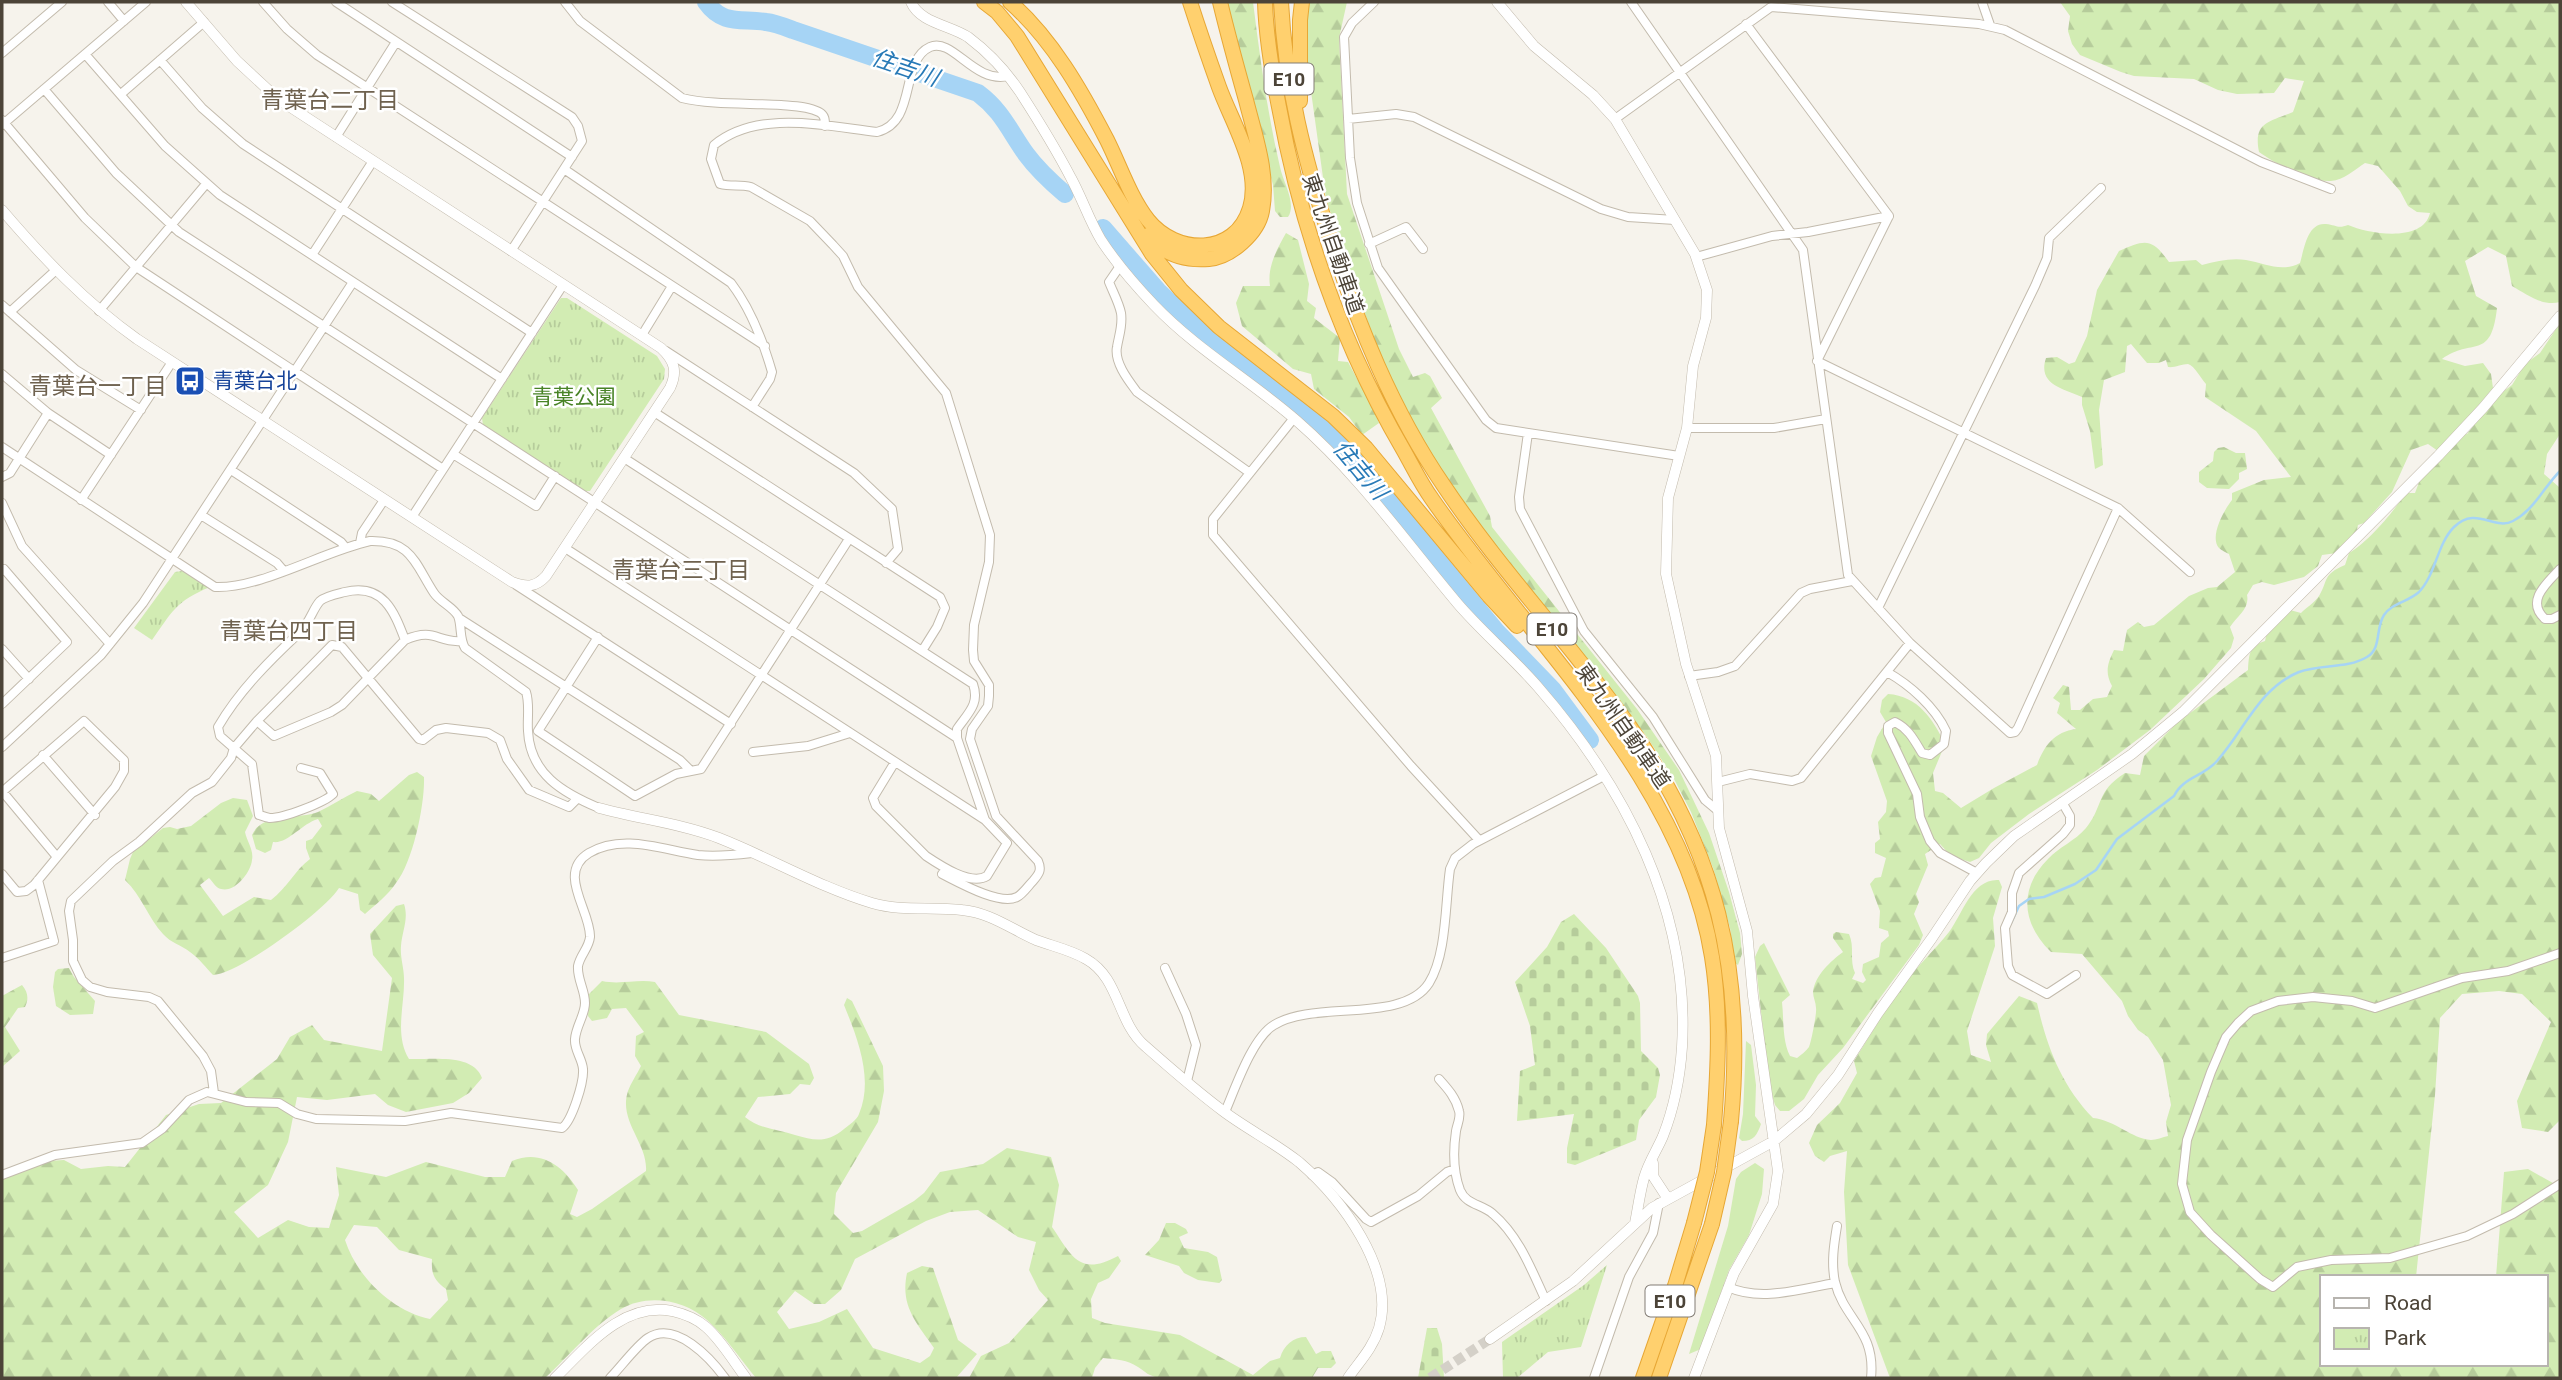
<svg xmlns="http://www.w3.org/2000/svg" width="2562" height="1380" font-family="Roboto,'Noto Sans JP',sans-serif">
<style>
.grass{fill:#d2ecb3}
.forest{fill:url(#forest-firs);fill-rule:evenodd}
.cemetery{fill:url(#cemetery-stones)}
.park{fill:url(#park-tufts)}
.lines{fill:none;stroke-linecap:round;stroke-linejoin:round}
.stream{stroke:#a6d4f5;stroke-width:2.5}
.river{stroke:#a6d4f5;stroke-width:18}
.tertiary-tunnel{stroke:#d4d0c8;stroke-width:10;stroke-dasharray:10 5;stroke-linecap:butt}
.minor-casing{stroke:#c3bbad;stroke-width:10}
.tertiary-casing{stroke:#c3bbad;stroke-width:11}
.motorway-casing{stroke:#e7a735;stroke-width:16}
.minor{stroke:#fff;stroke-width:8}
.tertiary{stroke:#fff;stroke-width:10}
.motorway{stroke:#ffd06e;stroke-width:14}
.motorway-bridge-casing{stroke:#e7a735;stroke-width:16;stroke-linecap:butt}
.motorway-bridge{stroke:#ffd06e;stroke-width:14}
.labels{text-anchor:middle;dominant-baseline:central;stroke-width:5;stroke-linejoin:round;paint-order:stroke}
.shield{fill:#fff;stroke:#827c74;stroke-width:2}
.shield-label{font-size:19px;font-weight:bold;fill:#4c4438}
.street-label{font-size:21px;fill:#4c4438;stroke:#fff}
.transit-label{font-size:21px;fill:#164399;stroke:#fff;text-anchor:start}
.park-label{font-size:21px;fill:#488326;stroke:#fff}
.water-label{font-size:23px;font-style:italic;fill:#287ab7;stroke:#fff}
.neighbourhood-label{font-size:23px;fill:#6f624f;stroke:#fff}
</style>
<defs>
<pattern id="forest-firs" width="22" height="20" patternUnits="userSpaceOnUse" patternTransform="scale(1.75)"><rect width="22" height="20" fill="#d2ecb3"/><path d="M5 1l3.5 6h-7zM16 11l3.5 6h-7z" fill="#b6cc9b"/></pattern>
<pattern id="cemetery-stones" width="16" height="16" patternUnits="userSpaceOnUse" patternTransform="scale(1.75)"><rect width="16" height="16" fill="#d2ecb3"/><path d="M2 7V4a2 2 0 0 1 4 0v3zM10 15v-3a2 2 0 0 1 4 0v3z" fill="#b6cc9b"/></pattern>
<pattern id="park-tufts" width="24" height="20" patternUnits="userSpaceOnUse" patternTransform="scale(1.75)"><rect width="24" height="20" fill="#d2ecb3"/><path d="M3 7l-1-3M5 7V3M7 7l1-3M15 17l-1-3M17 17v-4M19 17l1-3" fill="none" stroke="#b6cc9b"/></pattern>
</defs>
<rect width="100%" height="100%" fill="#f6f3ec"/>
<path class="grass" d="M1746,1041L1751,1045L1756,1085L1755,1116L1761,1124C1757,1135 1754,1141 1742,1141L1739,1138L1743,1114Z
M1755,1163L1764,1169L1762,1194L1749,1235L1729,1270L1701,1349L1689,1354L1728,1226L1736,1179L1741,1172Z"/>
<path class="forest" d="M1225,2H1253C1260,57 1267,112 1280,167C1283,182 1297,204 1288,217H1280L1275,211L1273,185Z
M1305,2H1347L1339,38L1347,194L1399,349L1413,377L1425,373L1430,376L1442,398L1431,408L1490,516L1492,527L1637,709L1679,770L1709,833L1729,892L1740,933L1742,954L1738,965L1735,963L1730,928L1713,868L1691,812L1674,779L1647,737L1600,676L1485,538L1405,413L1375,343L1326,199L1303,34Z
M2060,2H2560V302C2543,307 2526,294 2512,286L2506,256L2488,247L2465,261L2476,296L2497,308C2491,362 2472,337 2442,359L2465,366L2483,363L2491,374L2493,388L2473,412L2459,435L2467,434L2496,397L2512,385L2525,364L2540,353L2560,323V434L2547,454L2544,474L2559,487L2560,484V1120L2548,1132L2522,1128L2517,1101L2551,1022L2522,994L2499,991L2462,994L2440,1018L2435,1095L2416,1277H2322V1364H2546V1277H2496L2504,1172L2528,1169L2560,1187V1378H1890L1848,1265L1844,1192L1847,1151L1830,1156L1824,1162L1815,1156L1809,1143L1817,1125L1840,1103L1857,1073L1854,1061C1869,1037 1884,1012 1900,989C1915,968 1934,951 1949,932C1962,915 1972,878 1999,880L2002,887L1993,918L1995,946L1967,1031L1971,1055L1991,1062L1986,1045L1987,1034L2019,996L2037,1003C2047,1047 2061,1085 2093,1118C2115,1120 2132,1139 2151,1140C2156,1140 2163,1137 2168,1136L2166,1122L2171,1105L2163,1060L2148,1037L2138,1030L2128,1016L2122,1001L2082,954L2051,952C2022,924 2018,889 2048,859C2059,847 2075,841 2086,828C2104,806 2095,792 2125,773L2140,775L2144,756L2178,722L2248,670C2249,654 2249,646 2265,641L2267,632L2290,610L2301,613C2306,608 2315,602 2319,596C2329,579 2322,575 2345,565L2349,553C2366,544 2395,511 2405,493H2415L2421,477L2438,451L2428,444L2411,450L2392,492L2364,523L2358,525L2357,530L2337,553L2322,555L2318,566L2304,577L2274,585L2262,582L2253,585L2247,595C2250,609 2237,616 2230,627L2234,638L2231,648L2204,679L2150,730L2097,770L2029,814L1991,843L1979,858L1970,862L1951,856L1940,844L1925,854L1928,865L1916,894L1919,902L1914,914L1923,935L1919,945L1843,1048L1818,1075L1804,1099L1789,1111H1780L1775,1105L1769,1085L1755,957L1760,946L1764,943L1790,995L1782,1002C1784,1020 1782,1040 1790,1056L1797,1058C1801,1055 1806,1051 1809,1047C1811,1043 1817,1013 1816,1008C1816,1003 1813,997 1813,992C1815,975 1831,961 1843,952L1833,938V934L1836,932L1849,934C1855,947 1849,960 1855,973L1852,979L1863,983L1866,980L1862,972L1863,964L1879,957L1881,943L1889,936L1888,931L1879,928L1880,911L1870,884L1875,878L1881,877L1886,858L1875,853V843L1880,839L1878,822L1886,812L1887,801L1871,756L1877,737L1886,722L1880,712L1882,700L1888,694C1918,696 1933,719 1945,744L1933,773L1935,791L1943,793L1961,808L1994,788L2037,765C2044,746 2054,732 2076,729L2057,713L2060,703L2053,698L2063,685L2069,687L2071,710H2080L2093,699L2107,697L2112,686C2105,673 2107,664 2114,650L2123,651L2127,630L2138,622L2144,627L2154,625L2189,596L2208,588L2217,587L2235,572L2229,554C2227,553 2221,550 2219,548C2209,537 2224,510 2232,500V493L2264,480L2291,477L2256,431L2205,397L2206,384C2201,379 2195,366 2188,364C2182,364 2174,368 2168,367L2166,360L2159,363H2147L2131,344L2127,346L2125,372L2104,380L2099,410L2103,465L2095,469L2090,431L2082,405V397C2064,389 2037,385 2046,358L2057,357L2069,364L2075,362L2087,336L2097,290L2119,251C2145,240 2151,237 2169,262L2196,260L2202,265C2217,261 2231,258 2246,260C2265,263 2281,273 2300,263C2304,250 2307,222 2326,224C2336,225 2338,229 2348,225C2369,234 2423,243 2430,213L2417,212L2408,206L2400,191L2378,166L2365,163C2354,170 2344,180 2331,181C2309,182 2276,164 2259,152C2253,122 2269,122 2293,112L2304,81L2285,78L2274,93L2237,94L2218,90L2194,79L2134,76L2121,72L2080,55L2072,44L2068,31L2070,16Z
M1286,233L1298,240L1309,284L1307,301L1316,308L1314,318L1340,338L1338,361L1348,362L1376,414L1379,423L1362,435L1349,417L1314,389L1311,374L1293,369L1242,326L1236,303L1243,286H1270C1267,267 1277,249 1286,233Z
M2224,447L2236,453H2245L2247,469L2239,473V479L2229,489L2207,488L2199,482V472L2213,461L2214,452L2218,448Z
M417,772L424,777C425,804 413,862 396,883C388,895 375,905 365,914L360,910L358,894L339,888C325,911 238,974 213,975C205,967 200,959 190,952C181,945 171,943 163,934C148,918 142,896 125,880L130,859L133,852L163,828L170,827L177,829L191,826L221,803L233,798L247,800L253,816L245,832C247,842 254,850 252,860C251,872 235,893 221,889C216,888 213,882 209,878L200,885L223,916L254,897L271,900C287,888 295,870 310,859L306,848V841L312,839L322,826L318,819C301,824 288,844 273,842L271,850L265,853L256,849L252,835C262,812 298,820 318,812C331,806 344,797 357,791L371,794L379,801L409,775Z
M404,904C409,919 402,931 401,946C400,957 404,968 404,978C405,1005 394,1034 409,1059C431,1060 473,1053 482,1078L469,1093L453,1103L406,1112L388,1105L375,1094L327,1100L297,1097L288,1142L268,1185L234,1212L258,1238L288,1220L309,1227L329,1228L339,1195L336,1167L386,1177L426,1162L485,1177H505L512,1161C541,1149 563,1166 578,1190L570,1214L577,1217L592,1209L646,1171C648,1143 618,1121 628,1091C631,1083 637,1074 641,1066L635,1056L636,1036L644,1032L626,1008L612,1009L607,1018L592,1021L588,1016L589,994L602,981C620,985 637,979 655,982L679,1015L766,1032L809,1064L814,1078L810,1085L800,1084L790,1094L758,1097L745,1117C759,1129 777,1129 795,1135C815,1141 827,1143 844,1129C849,1125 857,1120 859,1114C874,1079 857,1037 844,1005L847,998L852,1001L883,1066L884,1091L878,1122L836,1193L834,1214L853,1233L862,1231L914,1201L924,1193L940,1172L983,1164L1007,1148L1051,1157L1059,1185L1052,1227C1072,1256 1079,1277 1118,1256L1121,1261L1109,1278L1098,1283L1091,1299L1092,1318L1105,1323L1180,1335L1253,1375L1270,1361L1280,1358C1284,1345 1293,1337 1306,1337L1316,1354L1322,1351H1331L1336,1363L1331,1368H1318L1312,1378H1159C1147,1375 1147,1373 1138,1367C1128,1360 1115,1359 1103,1358L1095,1368L1092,1378H969L981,1356L1009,1343L1048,1300L1039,1290L1029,1270L1036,1242L1018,1237L978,1210L950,1212L926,1221L855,1259L841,1290L825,1304H814L795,1291L777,1312L789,1329L819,1322L847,1309L873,1348L920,1363L930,1356L934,1348C916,1322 900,1306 907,1273L922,1266L933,1268L958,1340L977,1354L956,1378H756C740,1359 726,1337 707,1320C685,1300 648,1293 621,1309C594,1325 568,1357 545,1378H2V1171H22L48,1161L64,1160L81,1169L108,1166L125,1167L166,1115L199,1104L221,1103L277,1059L290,1037L312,1025L324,1040L382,1051L392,978L373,955L370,934L396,906ZM354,1225L377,1227L399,1250L432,1259C431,1274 434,1280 446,1289L448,1300L430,1319C392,1311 357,1277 345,1240Z
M69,968L74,977L95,1001L93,1014L70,1015L56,1006L53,987L55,972L58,969Z
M22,985C28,992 29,999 25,1007L18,1008L5,1027L20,1051L2,1067V996Z
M1166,1223H1175L1186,1229L1188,1233L1179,1237L1184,1248L1208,1252L1217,1257L1222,1280L1219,1283L1198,1280L1184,1273L1179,1266L1145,1255L1159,1240Z"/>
<path class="cemetery" d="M1574,914L1606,948L1638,996L1640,1003L1641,1051L1658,1068L1660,1075L1656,1097L1639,1120L1636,1140L1575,1165L1567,1163V1148L1574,1114L1517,1121L1520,1071L1535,1065L1530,1026L1515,982L1547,947L1561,922Z
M1427,1328H1437L1442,1344L1444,1378H1418Z"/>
<path class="park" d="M561,298H567L657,356L665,369L664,379L590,491H585L483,425L482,418Z
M182,571L210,587C176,601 172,612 152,640L134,628L175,572Z
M1607,1265L1581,1347L1548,1352L1517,1378H1503L1502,1342L1584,1285Z"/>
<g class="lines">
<path class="stream" d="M2011,923L2019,906L2029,899L2044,897L2075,884L2096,870L2117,839L2174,796C2183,777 2203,777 2217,761C2244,731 2259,688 2299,672C2320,664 2347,669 2367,657C2382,648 2375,629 2384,615C2392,603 2408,602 2419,592C2436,574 2437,544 2454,527C2476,505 2494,531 2513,521C2534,510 2544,487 2560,471"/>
<path class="river" d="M706,2C723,26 742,18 766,22C775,23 785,27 793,30L978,93C1002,111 1009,130 1026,154C1037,169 1051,182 1065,194
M1103,228L1158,291L1198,329L1293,403L1332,437L1365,472L1496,631L1553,690L1590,740"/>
<path class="tertiary-tunnel" d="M1430,1378L1490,1339"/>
<g class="minor-casing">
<path id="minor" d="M108,2L124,21
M263,2L287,29L317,55L765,346
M336,2L572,157
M392,2L572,117L578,126L582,141L511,251
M565,2L580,21L682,98C710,105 750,103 781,105C793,106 808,106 819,112C825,115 825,120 825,126
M1374,2L1352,23L1344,37L1350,158L1357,203L1378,268L1486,420L1496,428L1679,456
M1631,2L1803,250L1848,575L1910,643L2010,733L2015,732L2018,728L2118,508
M1982,2L1990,25
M1746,24L1889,216L1817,361L2118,508L2190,572
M2,53L62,2
M85,54L165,146L220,195L502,379
M160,60L202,108L243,144L532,333
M44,89L116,173L179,232L957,738
M121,94L204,22
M1348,119L1396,114L1414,117L1601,209L1628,217L1675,220
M1615,119L1771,7L1979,24L2005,30L2261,162L2331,189
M2,120L85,218L136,267L443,469
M2,125L146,2
M336,137L396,42
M564,169L731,283C751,309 763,341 772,372L770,379L752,407
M1369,244L1406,227L1423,249
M312,255L373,161
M1696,257L1772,236L1808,232L1889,216
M1120,266L1109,282C1113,292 1119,303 1121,313C1123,325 1119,335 1117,347C1114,362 1128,380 1137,392L1250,473
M2,305L76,370L141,410
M99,311L206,184
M10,312L55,271
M642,335L672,286
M666,351L854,473L892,509L898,549L886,563
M2,374L48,413L111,455
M654,412L940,597L945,608L937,627L922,651
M1294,418L1213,519V535L1411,766L1479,840
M1687,428H1774L1826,419
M1528,433L1519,497L1520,509L1584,631L1653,717L1705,800L1717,810
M2,447L215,587C260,589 324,551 370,541C412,540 415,564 434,593C440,602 453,607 458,616C462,626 459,638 465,648L526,692C530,704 527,718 528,731C530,774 563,793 599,808
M453,454L536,506L555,476
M624,458L973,684C980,704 968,713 957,729V738L985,820
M231,470L341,542L346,548
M2,477L10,473L48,413
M81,500L172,362
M2,503L22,546L110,644
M201,515L277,563L283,570
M412,517L563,285
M360,543L362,533L384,500
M565,548L985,820L1007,843L987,876C971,886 941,866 926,856L876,806L873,798L895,762
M2560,569C2547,583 2525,601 2545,619H2552L2560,615
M2,571L4,569L67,642L2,704
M516,585L731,724
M1878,608L2035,286L2047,258L2049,238L2101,188
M459,618L680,760L691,771
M598,637L538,731L635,796L676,774L701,769L849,539
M461,641C437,643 435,627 405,640L342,705L331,712L274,736L257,721L332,645L342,647L419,739L423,740L436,730L446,728L488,733L500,740L507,759L529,790L569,807L577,799
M2,649L29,679
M1887,672C1910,685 1935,707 1946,731L1944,744L1930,755L1922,753C1914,740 1909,729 1895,722L1888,726V733L1917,794L1920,817L1930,841L1940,853L1977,873
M1689,676L1718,672L1735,666L1801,593L1810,589L1852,581
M2,747L101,655L143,603L353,282
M753,752L808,746L850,733
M43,755L95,815
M301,768L320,773L333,794C324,803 283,818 270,818C268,818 260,815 259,815L252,764L220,736L218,727C239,691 269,661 299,633C311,621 312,610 320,601C326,596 337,594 345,592C383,583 394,611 405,640
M1718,782L1750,774L1792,781L1801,778L1910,643
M2,791L57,857
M2,792L84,721L124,760V771L115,787L34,885L26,891L17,892L2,874
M2062,802L2070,816V825L2063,834L2019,873L2012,893V912L2005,928L2008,966L2012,975L2047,994L2076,975
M942,874C958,882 1000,906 1017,897C1023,894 1028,886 1033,881C1039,874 1042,870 1038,861L996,816L970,739L972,729L988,706L989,696V685L974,661L973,650L974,625L989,562L990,535L946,393L858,287L843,256L833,245L810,221L751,187C740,184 731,187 720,184L711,159L714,145C758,109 825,126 877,132C918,122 899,61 930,47C953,37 974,84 1008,76
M2560,953L2508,971L2462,978L2375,1008L2352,1001L2313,997L2278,1001L2251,1011L2238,1023L2226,1037L2211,1072L2187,1140L2182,1184L2190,1212L2211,1235L2260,1279L2273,1287L2297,1267L2331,1260L2390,1258L2467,1236L2513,1214L2560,1184
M2,958L54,941L38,880
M1165,968L1186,1014L1196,1045L1187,1081
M1439,1079C1448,1089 1456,1098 1459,1111C1461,1117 1457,1125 1456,1131C1453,1151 1453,1171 1460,1190C1466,1205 1482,1204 1493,1214C1519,1236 1532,1271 1546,1301
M214,1093L211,1071L203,1056L158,1001L149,997L107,992L90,987L82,980L73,961V940L69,911L71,901L113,861L139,842L192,793L212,782L231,758L234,748L257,721
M1225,1112C1235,1089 1252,1038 1274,1025C1314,1000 1403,1024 1429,983C1447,954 1445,903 1450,869L1455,858L1473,844L1604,776
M2,1175L55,1155L142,1143L162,1129L189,1100L207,1092L246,1102L279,1103L297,1114L316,1119L405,1121L451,1113L562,1128C572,1121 584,1082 583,1069C582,1058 574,1050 575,1039C576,1026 585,1015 585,1003C585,990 577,979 578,966C580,955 589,948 590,937C591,911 556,873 589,853C623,833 663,850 698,855C715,857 735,855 752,853
M1312,1175L1318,1172L1332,1182L1366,1219L1371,1222L1418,1196L1447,1172L1455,1169
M1837,1226C1834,1244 1831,1263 1835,1282C1844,1320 1876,1330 1871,1378
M1728,1287C1761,1302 1800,1289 1835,1283
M610,1378C621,1367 636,1346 648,1338C676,1320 711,1359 725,1378
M1594,1378L1629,1277L1653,1233L1659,1203"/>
</g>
<g class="tertiary-casing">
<path id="tertiary" d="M911,2C920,23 950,25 968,37C988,52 1006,71 1020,92C1038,120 1056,149 1071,178C1082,198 1089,220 1101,240C1116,263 1135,285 1154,305C1197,350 1250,380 1297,421C1359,475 1405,541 1458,604C1483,633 1513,658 1538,687C1625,787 1690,911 1682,1047C1680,1077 1674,1108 1663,1136C1657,1150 1648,1163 1644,1178C1640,1192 1638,1208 1635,1223
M1497,2L1534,46L1593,95L1615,119L1695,254L1707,290L1706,318L1693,366L1687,428L1668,498L1666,574L1686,664L1716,756L1719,828L1747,931L1753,996L1778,1171L1773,1204L1734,1273L1694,1378
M2,210C43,258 85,302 137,339L512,582C526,587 535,588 546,576L670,388C678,371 674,360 661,348L278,99L237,61L186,2
M599,808C639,819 680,823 719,838C770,858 819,887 872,903C902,912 932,906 962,910C991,913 1011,929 1036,940C1052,946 1071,950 1086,959C1120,978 1117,1022 1145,1046C1170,1068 1196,1091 1223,1111C1247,1129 1275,1143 1299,1162C1341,1198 1396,1270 1379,1328C1373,1348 1359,1362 1348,1378
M1653,1163V1176L1668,1199
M1490,1339L1573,1281L1652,1208L1774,1141L1806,1114L1838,1075L1878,1013L1932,938L1970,881L1986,863L2014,836L2132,754L2184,711L2438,456L2483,408L2560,316
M555,1378C587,1347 622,1302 672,1311C685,1314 696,1318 706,1327C722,1341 733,1361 746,1378"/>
</g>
<g class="motorway-casing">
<path id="motorway" d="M984,2L997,12L1017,36L1152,254L1181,290L1219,327L1333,416L1366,448L1489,596L1517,626
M1010,2C1052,39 1081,90 1107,140C1120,166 1130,197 1148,220C1176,255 1235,257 1250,208C1262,169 1232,123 1219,87C1209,59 1199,30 1190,2
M1265,2C1266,37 1272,72 1279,107C1301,227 1342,345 1404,451C1413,467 1421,484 1432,499C1530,641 1684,779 1712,957C1721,1013 1718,1069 1714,1125
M1281,2C1285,83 1305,161 1330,238C1358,325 1392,410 1444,486C1501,571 1571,644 1630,727C1717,851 1745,971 1731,1121
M1300,101V20L1302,2
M1148,235C1164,255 1184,261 1209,259C1231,257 1258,233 1262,211C1269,174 1255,136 1246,100C1237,68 1228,35 1220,2
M1643,1378L1675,1286L1694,1223
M1659,1378L1712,1224"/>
</g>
<use href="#minor" class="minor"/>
<use href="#tertiary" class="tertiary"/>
<use href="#motorway" class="motorway"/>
<g class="motorway-bridge-casing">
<path id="motorway-bridge" d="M1694,1223L1707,1172L1714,1125
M1712,1224L1724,1172L1731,1121"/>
</g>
<use href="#motorway-bridge" class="motorway-bridge"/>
</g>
<defs>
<g id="bus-square" transform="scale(1.575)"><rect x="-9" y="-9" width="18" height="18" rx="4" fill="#1a4fb4" stroke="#fff"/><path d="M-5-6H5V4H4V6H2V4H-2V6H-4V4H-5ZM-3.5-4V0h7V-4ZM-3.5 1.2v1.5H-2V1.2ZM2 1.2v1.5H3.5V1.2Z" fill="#fff"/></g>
</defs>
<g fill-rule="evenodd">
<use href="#bus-square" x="190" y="381"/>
</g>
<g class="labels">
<g class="shield">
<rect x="1264.5" y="63.5" width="49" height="31" rx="5"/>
<rect x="1527.5" y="613.5" width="49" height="31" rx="5"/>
<rect x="1645.5" y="1285.5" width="49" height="31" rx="5"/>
</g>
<g class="shield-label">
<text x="1289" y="79">E10</text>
<text x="1552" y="629">E10</text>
<text x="1670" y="1301">E10</text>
</g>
<g class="street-label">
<text transform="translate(1333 244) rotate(71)">東九州自動車道</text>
<text transform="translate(1623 726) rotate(55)">東九州自動車道</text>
</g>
<g class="transit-label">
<text x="213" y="381">青葉台北</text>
</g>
<g class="park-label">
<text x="574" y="397">青葉公園</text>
</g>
<g class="water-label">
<text transform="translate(905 68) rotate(19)">住吉川</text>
<text transform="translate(1360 470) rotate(50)">住吉川</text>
</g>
<g class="neighbourhood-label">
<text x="330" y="100">青葉台二丁目</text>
<text x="98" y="386">青葉台一丁目</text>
<text x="681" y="570">青葉台三丁目</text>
<text x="289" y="631">青葉台四丁目</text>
</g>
</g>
<rect width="2562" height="1380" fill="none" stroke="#4c4438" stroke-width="7"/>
<rect x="2320" y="1275" width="228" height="91" fill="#ffffff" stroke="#b7b4af" stroke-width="2"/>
<rect x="2334" y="1298" width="35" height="10" fill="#ffffff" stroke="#b7b4af" stroke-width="2"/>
<text x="2384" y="1310" font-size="21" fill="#4c4438">Road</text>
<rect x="2334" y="1328" width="35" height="21" fill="url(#park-tufts)" stroke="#b7b4af" stroke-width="2"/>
<text x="2384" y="1345" font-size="21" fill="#4c4438">Park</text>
</svg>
